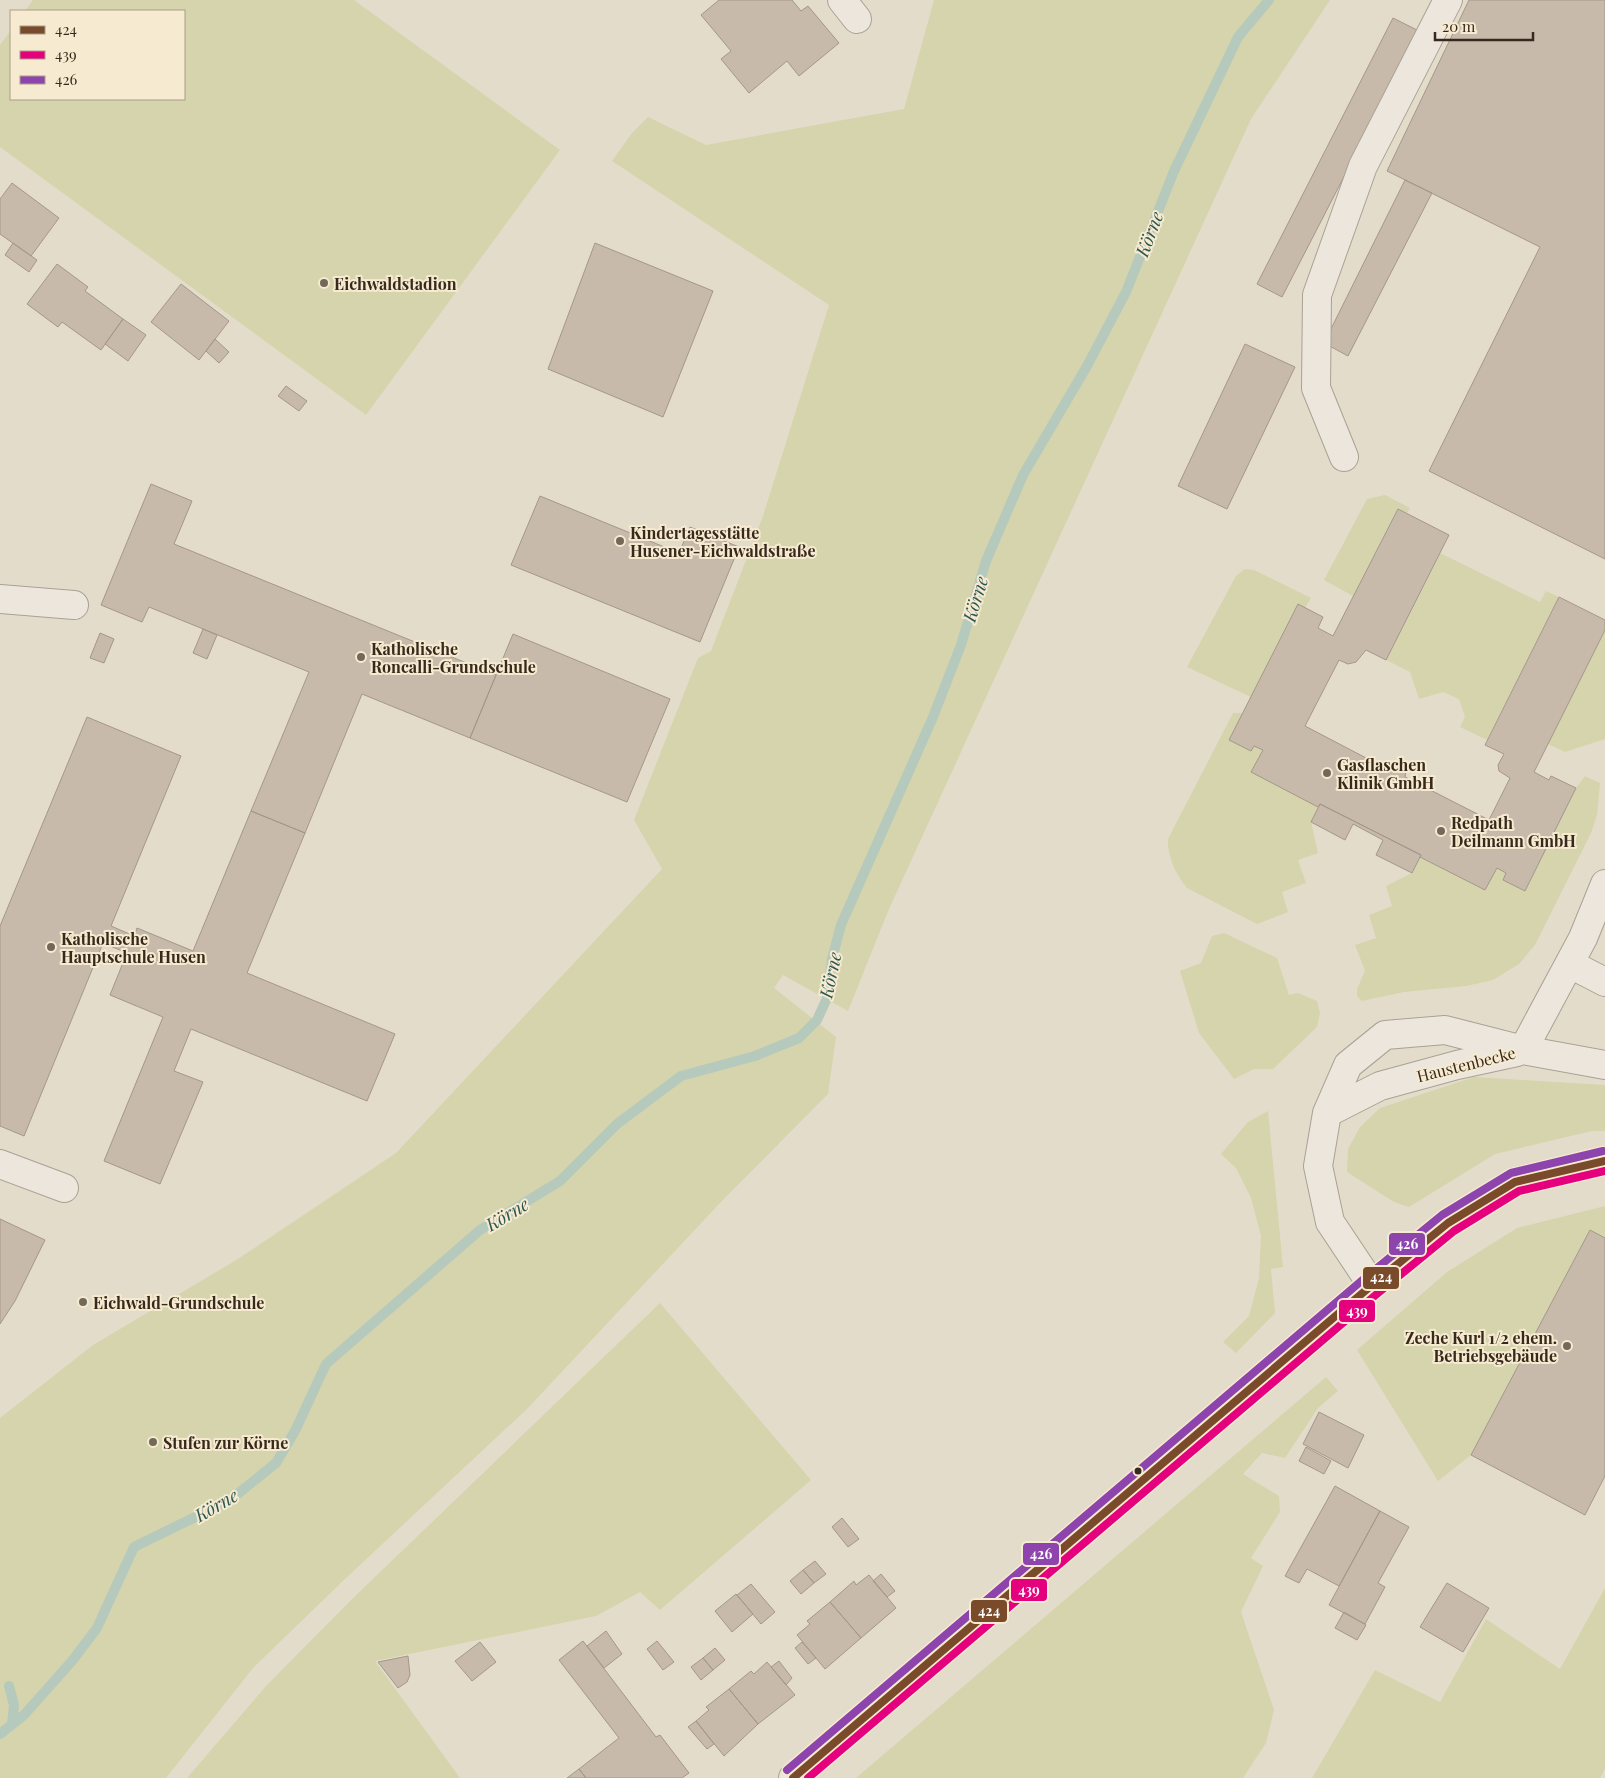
<svg xmlns="http://www.w3.org/2000/svg" width="1605" height="1778" font-family="'Playfair Display',serif">
<style>
.green{fill:#d5d4ac}
.lines{fill:none;stroke-linecap:round;stroke-linejoin:round}
.stream{stroke:#b6c9bd;stroke-width:10}
.building{fill:#c8baab;stroke:#a4978a}
.minor-casing{stroke:#a9a194;stroke-width:30}
.minor{stroke:#ece6dc;stroke-width:28}
.bus-1-casing{stroke:#f6ead0;stroke-width:11}
.bus-2-casing{stroke:#f6ead0;stroke-width:11}
.bus-3-casing{stroke:#f6ead0;stroke-width:11}
.bus-1{stroke:#7a4b2a;stroke-width:8}
.bus-2{stroke:#e5007d;stroke-width:8}
.bus-3{stroke:#8e44ad;stroke-width:8}
.poi-dot{fill:#746859;stroke:#f6ead0;stroke-width:2}
.bus-dot{fill:#37291c;stroke:#f6ead0;stroke-width:2}
.labels{text-anchor:middle;dominant-baseline:central;stroke-width:4;stroke-linejoin:round;paint-order:stroke}
.poi-label{font-size:16px;font-weight:bold;fill:#37291c;stroke:#f6ead0;text-anchor:start}
.street-label{font-size:16px;fill:#37291c;stroke:#f6ead0}
.water-label{font-size:18px;font-style:italic;fill:#2b5753;stroke:#f6ead0}
.line-badge{stroke:#f6ead0;stroke-width:2}
.badge-label{font-size:14px;text-anchor:middle;font-weight:bold;fill:#fff}
</style>
<rect width="100%" height="100%" fill="#e4dcca"/>
<path class="green" d="M33,0H354L560,150L366,415L0,147V45L11,30V99H184V11H25Z
M934,0H1330L1251,119L889,909L848,1011L783,975L774,988L836,1037L828,1094L719,1204L527,1409L346,1578L253,1668L166,1778H0V1418L93,1345L238,1259L396,1153L662,869L634,820L698,658L711,651L763,516L829,305L612,161L632,133L648,117L706,145L904,109Z
M1385,495L1410,508L1407,513L1398,509L1353,596L1324,580L1367,499Z
M1440,553L1540,602L1546,591L1559,597L1487,740L1460,727L1465,717L1459,699L1443,692L1419,699L1410,672L1386,660Z
M1245,569L1254,570L1311,598L1251,697L1187,667L1236,576Z
M1605,630V739L1565,752L1548,744Z
M1233,713H1243L1254,746L1263,750L1252,772L1318,807L1311,822L1318,853L1298,860L1306,883L1282,892L1288,912L1257,924L1187,888C1176,875 1167,856 1168,839Z
M1585,776L1600,783L1597,815L1591,833L1535,945L1519,964L1493,980L1466,986L1404,992L1362,1001L1357,996V989L1365,971L1355,945L1376,938L1369,915L1392,906L1386,886L1412,873L1420,857L1485,890L1497,868L1506,873L1503,880L1525,891L1576,788Z
M1224,933L1277,958L1289,995L1298,993L1317,1001L1320,1013L1317,1027L1273,1069H1254L1234,1079L1199,1033L1180,971L1201,963L1212,936Z
M1474,1077L1605,1085V1131H1592L1495,1154L1409,1207L1394,1202L1347,1172L1348,1149L1360,1127L1380,1108Z
M1268,1111L1283,1267L1271,1269L1275,1313L1236,1353L1223,1342L1249,1316L1259,1278L1261,1236L1251,1198L1236,1168L1221,1154L1248,1122Z
M1605,1206V1238L1590,1230L1471,1455L1438,1481L1357,1350L1447,1272L1517,1228Z
M660,1303L811,1480L660,1610L640,1592L596,1616L375,1661L460,1778H187L266,1686L350,1601Z
M1326,1377L1338,1391L1318,1408L1285,1458L1262,1453L1243,1474L1279,1496L1280,1512L1251,1558L1263,1566L1241,1612L1274,1710L1266,1743L1243,1778H856Z
M1605,1588V1769L1600,1778H1312L1375,1670L1440,1702L1486,1619L1560,1669Z"/>
<g class="lines">
<path class="stream" d="M9,1686L14,1705L12,1724
M0,1734L24,1715L72,1661L97,1628L134,1547L230,1500L276,1463L295,1431L326,1364L480,1230L560,1181L617,1124L681,1076L755,1056L799,1038L817,1020L828,996L832,959L841,925L933,717L961,645L986,561L1023,475L1087,366L1126,292L1174,171L1238,37L1269,0"/>
</g>
<path class="building" d="M719,0H792L801,11L808,6L839,43L799,76L787,61L749,93L721,59L731,51L701,15Z
M1469,0H1605V559L1429,471L1540,247L1387,171Z
M1393,18L1419,31L1282,297L1257,284Z
M1405,180L1432,193L1348,356L1324,343Z
M12,183L59,218L31,256L0,234V199Z
M13,243L37,260L29,272L5,255Z
M595,243L713,291L663,417L548,369Z
M57,264L88,287L85,291L123,319L101,350L62,322L58,327L27,304Z
M181,284L229,321L199,360L151,322Z
M123,319L146,335L128,361L105,344Z
M215,339L229,352L219,363L206,351Z
M1245,344L1295,367L1227,509L1178,486Z
M286,386L307,401L299,411L278,396Z
M151,484L192,501L174,544L496,675L470,738L362,694L305,833L251,811L309,672L149,607L142,622L101,605Z
M540,496L679,553L690,527L739,547L700,642L511,565Z
M1398,509L1449,535L1386,660L1366,650L1356,662L1348,664L1339,660L1305,726L1389,770L1394,765L1401,766L1406,771L1405,777L1489,820L1510,778L1499,771L1498,765L1504,754L1485,745L1559,597L1605,620V630L1534,772L1549,780L1551,776L1576,788L1525,891L1503,880L1506,873L1497,868L1485,890L1420,857L1421,855L1320,804L1318,807L1251,772L1263,750L1254,746L1251,751L1229,740L1298,604L1323,617L1318,628L1333,636Z
M203,629L217,635L207,659L193,653Z
M100,633L114,639L104,663L90,658Z
M513,634L670,699L627,802L470,738Z
M87,717L181,756L111,926L134,936L137,928L193,951L251,811L305,833L247,973L395,1034L367,1101L191,1029L174,1071L203,1082L160,1184L104,1161L163,1017L110,995L127,953L103,943L24,1136L0,1126V926Z
M1320,804L1421,855L1412,873L1376,855L1383,840L1353,824L1345,840L1311,822Z
M0,1219L45,1240L15,1301L0,1324Z
M1590,1230L1605,1238V1476L1585,1515L1471,1455Z
M1319,1412L1364,1435L1348,1468L1303,1444Z
M1306,1447L1331,1461L1324,1474L1299,1461Z
M1335,1486L1380,1511L1339,1586L1307,1569L1299,1583L1285,1576Z
M1380,1511L1409,1527L1378,1583L1385,1587L1365,1624L1329,1605Z
M842,1518L859,1539L848,1547L832,1527Z
M815,1561L826,1574L814,1583L803,1570Z
M803,1570L814,1583L801,1594L790,1581Z
M881,1574L895,1591L887,1597L873,1581Z
M869,1575L896,1608L861,1638L830,1602L854,1581L856,1585Z
M1447,1583L1489,1608L1463,1652L1420,1627Z
M751,1584L775,1612L761,1624L737,1595Z
M736,1594L753,1614L732,1632L715,1611Z
M830,1602L861,1638L825,1669L797,1635L810,1624L807,1621Z
M1344,1612L1366,1625L1357,1640L1335,1628Z
M606,1631L622,1654L604,1668L587,1646Z
M583,1641L656,1737L660,1735L689,1773L682,1778H586L579,1769L619,1738L559,1660Z
M657,1641L674,1662L663,1670L647,1649Z
M480,1642L496,1662L472,1681L455,1661Z
M802,1642L816,1658L808,1664L795,1648Z
M715,1648L725,1660L713,1670L703,1658Z
M408,1656L410,1675L407,1682L398,1688L378,1662Z
M703,1658L713,1670L701,1680L691,1667Z
M779,1661L792,1678L786,1685L771,1667Z
M767,1662L795,1695L758,1724L729,1689L751,1671L754,1674Z
M729,1689L758,1724L724,1756L696,1721L709,1710L706,1707Z
M696,1721L714,1744L707,1749L688,1727Z
M579,1769L586,1778H567Z"/>
<g class="lines">
<g class="minor-casing">
<path id="minor" d="M842,0L857,19
M1344,457L1316,388L1317,295L1363,166L1448,0
M0,599L74,605
M1570,964L1605,982
M1523,1050L1583,938L1605,884
M1327,1113L1380,1086L1457,1065L1517,1052
M0,1164L64,1188
M1372,1285L1330,1222L1318,1166L1327,1113L1348,1065L1385,1035L1445,1030L1523,1050L1605,1065
M793,1778L1372,1285L1448,1223L1515,1182L1605,1161"/>
</g>
<use href="#minor" class="minor"/>
<g class="bus-1-casing">
<path id="bus-1" d="M793,1778L1372,1285L1448,1223L1515,1182L1605,1161"/>
</g>
<g class="bus-2-casing">
<path id="bus-2" d="M808,1778L1378,1293L1454,1231L1519,1191L1605,1171"/>
</g>
<g class="bus-3-casing">
<path id="bus-3" d="M787,1770L1366,1277L1442,1215L1511,1173L1603,1151"/>
</g>
<use href="#bus-1" class="bus-1"/>
<use href="#bus-2" class="bus-2"/>
<use href="#bus-3" class="bus-3"/>
</g>
<g class="poi-dot">
<circle cx="324" cy="283" r="5"/>
<circle cx="620" cy="541" r="5"/>
<circle cx="361" cy="657" r="5"/>
<circle cx="1327" cy="773" r="5"/>
<circle cx="1441" cy="831" r="5"/>
<circle cx="51" cy="947" r="5"/>
<circle cx="83" cy="1302" r="5"/>
<circle cx="1567" cy="1346" r="5"/>
<circle cx="153" cy="1442" r="5"/>
</g>
<circle class="bus-dot" cx="1138" cy="1471" r="4.5"/>
<g class="labels">
<g class="poi-label">
<text x="334" y="283">Eichwaldstadion</text>
<text x="630" y="532">Kindertagesstätte<tspan x="630" dy="18">Husener-Eichwaldstraße</tspan></text>
<text x="371" y="648">Katholische<tspan x="371" dy="18">Roncalli-Grundschule</tspan></text>
<text x="1337" y="764">Gasflaschen<tspan x="1337" dy="18">Klinik GmbH</tspan></text>
<text x="1451" y="822">Redpath<tspan x="1451" dy="18">Deilmann GmbH</tspan></text>
<text x="61" y="938">Katholische<tspan x="61" dy="18">Hauptschule Husen</tspan></text>
<text x="93" y="1302">Eichwald-Grundschule</text>
<text x="1557" y="1337" text-anchor="end">Zeche Kurl 1/2 ehem.<tspan x="1557" dy="18">Betriebsgebäude</tspan></text>
<text x="163" y="1442">Stufen zur Körne</text>
</g>
<g class="street-label">
<text transform="translate(1466 1064) rotate(-14)">Haustenbecke</text>
</g>
<g class="water-label">
<text transform="translate(1149 234) rotate(-69)">Körne</text>
<text transform="translate(975 599) rotate(-73)">Körne</text>
<text transform="translate(830 975) rotate(-78)">Körne</text>
<text transform="translate(507 1214) rotate(-31)">Körne</text>
<text transform="translate(216 1505) rotate(-30)">Körne</text>
</g>
</g>
<g class="line-badge">
<rect x="1388" y="1232" width="38" height="24" rx="5" fill="#8e44ad"/>
<rect x="1362" y="1266" width="38" height="24" rx="5" fill="#7a4b2a"/>
<rect x="1338" y="1299" width="38" height="24" rx="5" fill="#e5007d"/>
<rect x="1022" y="1542" width="38" height="24" rx="5" fill="#8e44ad"/>
<rect x="1010" y="1578" width="38" height="24" rx="5" fill="#e5007d"/>
<rect x="970" y="1599" width="38" height="24" rx="5" fill="#7a4b2a"/>
</g>
<g class="badge-label">
<text x="1407" y="1249">426</text>
<text x="1381" y="1282">424</text>
<text x="1357" y="1316">439</text>
<text x="1041" y="1559">426</text>
<text x="1029" y="1595">439</text>
<text x="989" y="1616">424</text>
</g>
<rect x="10" y="10" width="175" height="90" fill="#f6ead0" stroke="#aa9d88"/>
<rect x="20" y="26" width="25" height="8" fill="#7a4b2a" stroke="#aa9d88"/>
<text x="55" y="35" font-size="15" fill="#37291c">424</text>
<rect x="20" y="51" width="25" height="8" fill="#e5007d" stroke="#aa9d88"/>
<text x="55" y="60" font-size="15" fill="#37291c">439</text>
<rect x="20" y="76" width="25" height="8" fill="#8e44ad" stroke="#aa9d88"/>
<text x="55" y="85" font-size="15" fill="#37291c">426</text>
<path d="M1435 32v8h98v-8" fill="none" stroke="#37291c" stroke-width="2.5"/>
<text x="1442" y="32" font-size="15" fill="#37291c" stroke="#f6ead0" stroke-width="4" paint-order="stroke">20 m</text>
</svg>
